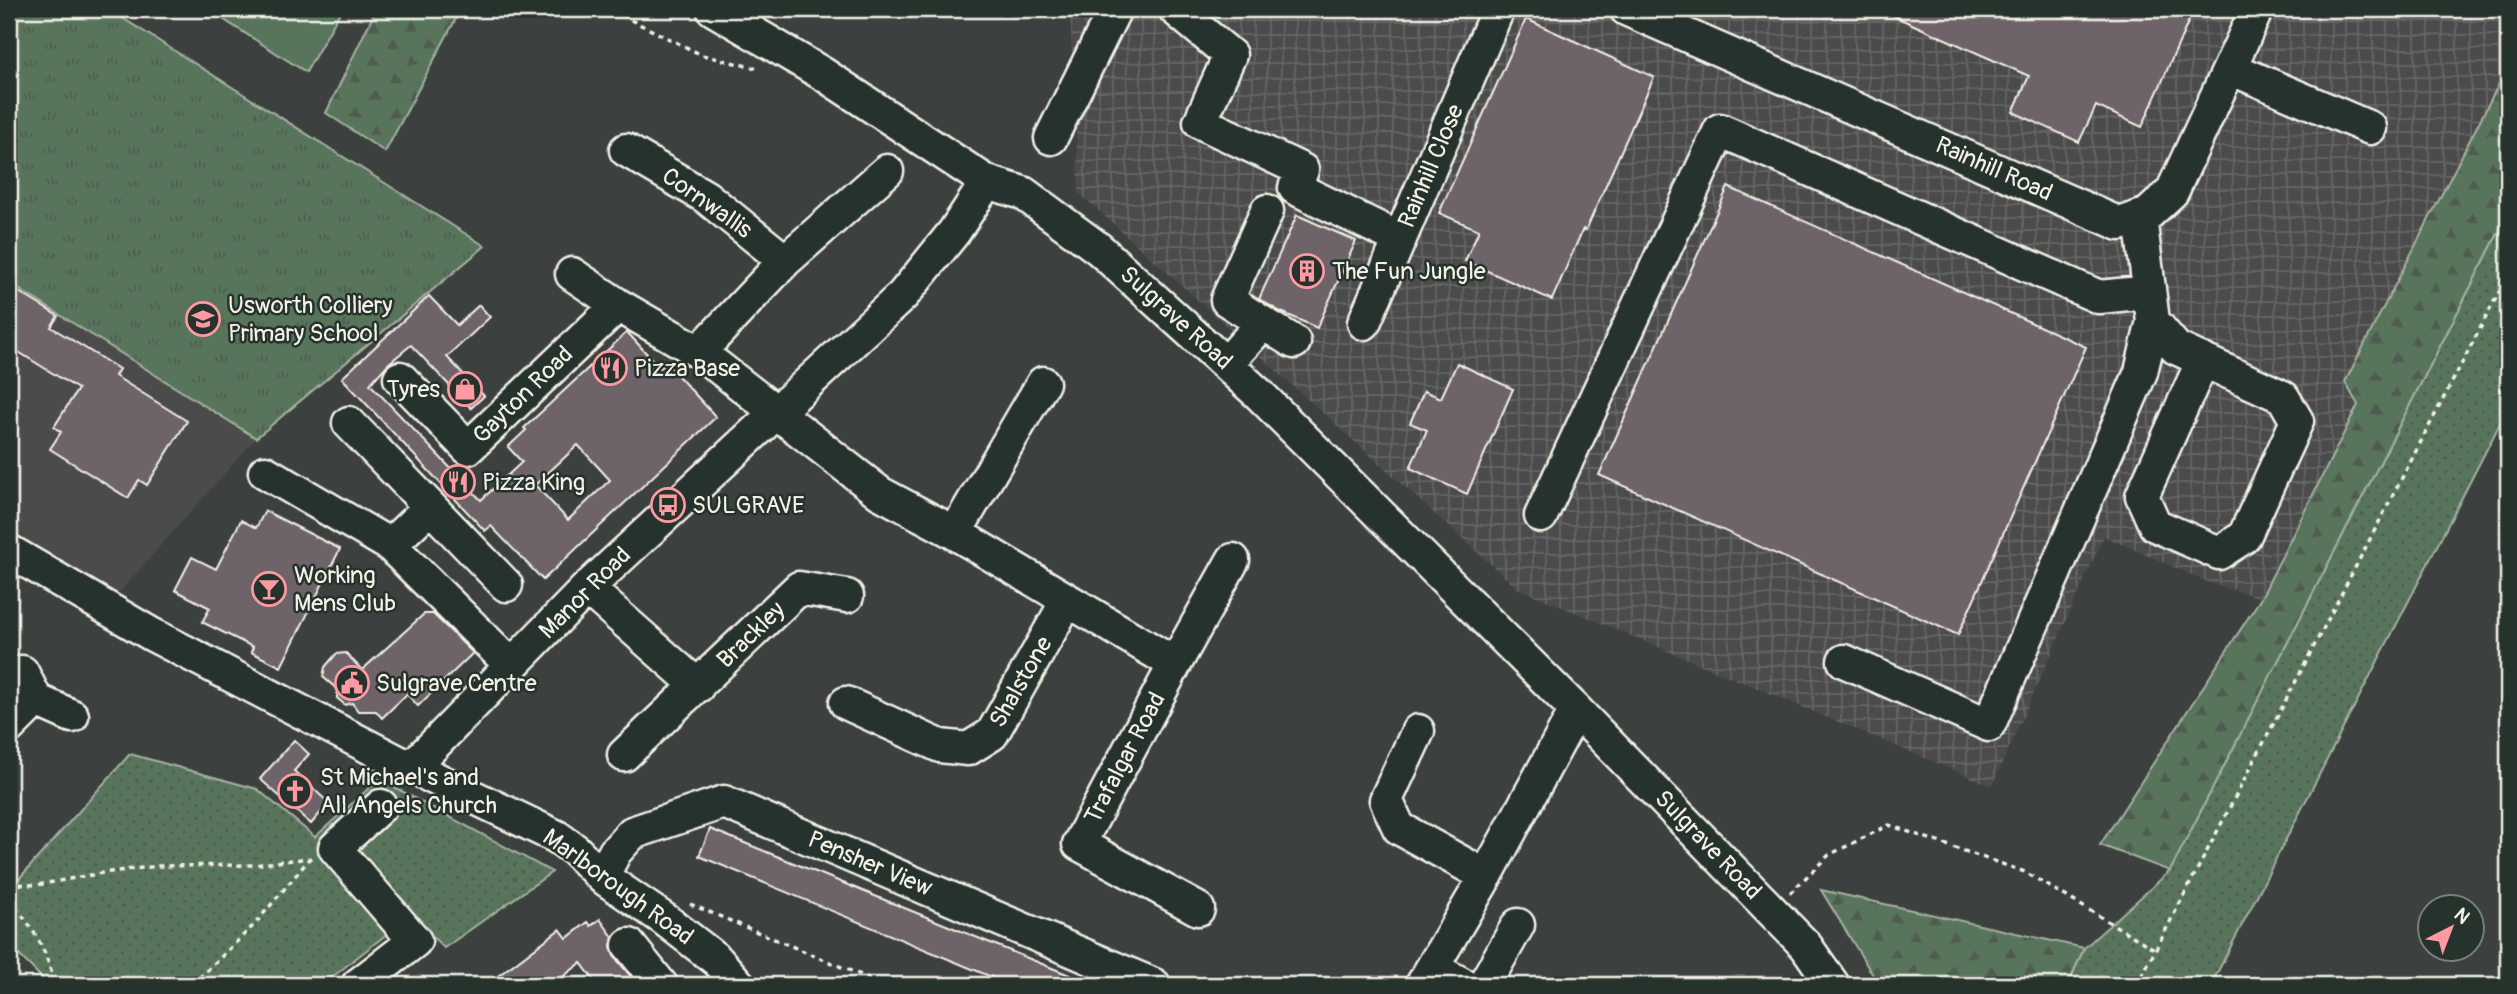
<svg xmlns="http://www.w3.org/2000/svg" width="2517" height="994" font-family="Pangolin,sans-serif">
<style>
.built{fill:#4b4b4b}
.industrial{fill:url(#industrial-grid)}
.grass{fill:url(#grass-dots);stroke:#a6b2a2;stroke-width:2}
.forest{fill:url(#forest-firs);stroke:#a6b2a2;stroke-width:2}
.park{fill:url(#park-tufts);stroke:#a6b2a2;stroke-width:2}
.pitch{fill:#58745c;stroke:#a6b2a2;stroke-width:2}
.building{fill:#6e6368;stroke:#f4f1e8;stroke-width:2;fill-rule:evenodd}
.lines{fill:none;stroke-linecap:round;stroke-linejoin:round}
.minor-casing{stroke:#f4f1e8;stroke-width:37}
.path{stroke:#f4f1e8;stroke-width:3.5;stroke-dasharray:5 5;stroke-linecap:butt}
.minor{stroke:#26332d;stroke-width:32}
.labels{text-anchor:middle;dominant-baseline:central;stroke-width:5;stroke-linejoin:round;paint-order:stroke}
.street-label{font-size:24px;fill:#f4f1e8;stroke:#26332d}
.poi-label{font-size:24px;fill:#f4f1e8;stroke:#26332d;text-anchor:start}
</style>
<defs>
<pattern id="industrial-grid" width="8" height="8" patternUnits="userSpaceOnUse" patternTransform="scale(1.75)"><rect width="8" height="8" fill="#4b4b4b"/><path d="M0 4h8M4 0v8" fill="none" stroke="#666565"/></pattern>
<pattern id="grass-dots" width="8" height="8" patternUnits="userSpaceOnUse" patternTransform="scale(1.75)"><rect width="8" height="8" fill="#58745c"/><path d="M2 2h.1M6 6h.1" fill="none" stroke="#505c50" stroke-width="1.8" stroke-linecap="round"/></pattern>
<pattern id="forest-firs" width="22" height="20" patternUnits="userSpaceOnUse" patternTransform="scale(1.75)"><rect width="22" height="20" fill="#58745c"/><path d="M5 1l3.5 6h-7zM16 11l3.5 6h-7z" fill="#505c50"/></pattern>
<pattern id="park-tufts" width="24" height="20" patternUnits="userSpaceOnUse" patternTransform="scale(1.75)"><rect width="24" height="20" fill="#58745c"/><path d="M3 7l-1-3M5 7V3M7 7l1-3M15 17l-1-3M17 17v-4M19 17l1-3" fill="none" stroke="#505c50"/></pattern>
</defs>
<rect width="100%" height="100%" fill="#3c413f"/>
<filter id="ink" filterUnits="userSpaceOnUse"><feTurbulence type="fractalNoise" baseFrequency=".0143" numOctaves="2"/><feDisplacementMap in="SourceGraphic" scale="14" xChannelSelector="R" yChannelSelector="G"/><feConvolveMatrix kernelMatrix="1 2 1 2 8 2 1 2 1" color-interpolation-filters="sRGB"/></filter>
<g filter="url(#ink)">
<path class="built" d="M9,9H108L485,246L256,438L116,596L9,529Z
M816,975L839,979L855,985H801Z"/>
<path class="industrial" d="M1070,9H2508V66L2345,382L2358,405L2261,598L2210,583L2104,536L1992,786L1517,588L1079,193Z"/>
<path class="grass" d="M2508,214V408L2211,985H2068L2084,948L2170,871Z
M130,754L257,789L315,837L379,779L552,872L444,948L411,915L322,985H49L9,945V890Z"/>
<path class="forest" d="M376,9H461L385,152L326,113Z
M2508,66V214L2170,871L2100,845L2261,598L2358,405L2345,382Z
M1821,890L2084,948L2068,985H1879Z"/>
<path class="park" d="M9,9H108L485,246L256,438L9,283Z"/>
<path class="pitch" d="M207,9H342L306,72Z"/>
<path class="building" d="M1878,9H2194L2142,127L2096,106L2079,142L2013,112L2029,76Z
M1526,19L1654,77L1586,230L1583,229L1552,300L1465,261L1479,230L1439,213Z
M1728,187L2086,347L1958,635L1599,475Z
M1297,215L1356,241L1317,328L1279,311L1259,299Z
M9,286L58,316L51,327L119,369L115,376L187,421L147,485L139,480L128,498L50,449L61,432L54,427L78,389L9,346Z
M429,296L457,325L479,305L490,317L447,357L484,396L471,408L411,345L388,364L370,384L481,500L522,462L508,447L526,430L524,428L627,332L660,368L666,363L716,417L543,580L491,526L485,531L342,378ZM578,445L610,480L568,520L535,485Z
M1457,363L1513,389L1467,494L1410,468L1427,430L1410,423L1424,391L1441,398Z
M265,511L340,549L281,667L251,652L253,647L202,622L210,608L175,590L192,557L216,569L241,520L256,528Z
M424,614H433L473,653L418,706L407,694L382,718L376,711H358L352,703L345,705L337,698V689L323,677L325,667L336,654L346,653L362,670Z
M294,740L309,754L294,771L329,803L311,824L260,779Z
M710,829L1094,985H1011L699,856Z
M600,919L613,937L611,947L614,956L638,985H598L581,963L552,985H486L560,929L567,938L588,922L591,926Z"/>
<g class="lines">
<g class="minor-casing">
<path id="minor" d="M713,9L823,74L987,182L1023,193L1099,249L1260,395L1576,710L1806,946L1833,985
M1175,9L1230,55L1200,122L1302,170L1295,188L1400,239
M1626,9L2120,224L2148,214L2172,192L2257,9
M2230,68L2370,128
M1051,138L1115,9
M626,150L706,197L785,261
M572,274L618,305L699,352L880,493L955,533L1175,664L1079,844L1198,909
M2153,321L2176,348L2283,397L2297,421L2244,537L2219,553L2155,525L2142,496L2203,360
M1263,323L1227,300L1267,211
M1364,323L1498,9
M699,352L785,261L887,171
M1226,364L1263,323L1294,342
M400,378L468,448L618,305
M349,423L506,585
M265,472L390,545L512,666
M1541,516L1720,130L2099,297L2149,292
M955,533L1043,383
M390,545L430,507
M9,551L151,634L404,765H412L423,756L587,588L903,295L954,232L987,182
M587,588L698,686
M1844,661L1989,725L2141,372L2153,321L2140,217
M1175,664L1233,560
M22,672L36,700L72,716
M846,703L940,746L968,749L992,734L1067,601
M9,727L36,700
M1418,731L1386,800L1399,828L1486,876
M624,755L799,588L847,596
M412,765L430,776L557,837L575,850L602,877L664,919L717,960L739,985
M602,877L615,852L632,833L724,802L1154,985
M629,945L661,985
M1432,968L1464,985
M358,985L415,941L335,848L381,806
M1422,985L1486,876L1576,710
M1484,985L1518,925"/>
</g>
<path class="path" d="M614,9L631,20L702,55L760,69
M9,884L37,885L102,873L158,866L254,865L308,858
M1790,893L1829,855L1889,825L2025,872L2156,950
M9,900C32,926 48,950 54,985
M690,904L885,985
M192,985L254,925L312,856
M2137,985L2508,275"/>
<use href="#minor" class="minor"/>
</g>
</g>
<defs>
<g id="building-ring" transform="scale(1.75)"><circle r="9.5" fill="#26332d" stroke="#ff9aa2" stroke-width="1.5"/><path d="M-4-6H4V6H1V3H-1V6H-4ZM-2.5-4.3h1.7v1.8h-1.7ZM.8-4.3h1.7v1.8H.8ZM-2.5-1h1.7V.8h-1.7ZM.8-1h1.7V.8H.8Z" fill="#ff9aa2"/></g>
<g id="school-ring" transform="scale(1.75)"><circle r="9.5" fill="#26332d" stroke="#ff9aa2" stroke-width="1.5"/><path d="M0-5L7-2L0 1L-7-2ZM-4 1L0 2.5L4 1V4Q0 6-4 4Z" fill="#ff9aa2"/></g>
<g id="restaurant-ring" transform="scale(1.75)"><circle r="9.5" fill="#26332d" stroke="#ff9aa2" stroke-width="1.5"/><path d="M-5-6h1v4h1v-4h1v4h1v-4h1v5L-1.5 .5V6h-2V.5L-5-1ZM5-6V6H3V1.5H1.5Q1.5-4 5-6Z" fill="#ff9aa2"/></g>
<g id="shop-ring" transform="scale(1.75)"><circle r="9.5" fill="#26332d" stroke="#ff9aa2" stroke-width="1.5"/><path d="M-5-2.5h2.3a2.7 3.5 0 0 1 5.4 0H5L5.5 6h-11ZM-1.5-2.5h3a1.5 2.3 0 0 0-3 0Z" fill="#ff9aa2"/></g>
<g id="bus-ring" transform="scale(1.75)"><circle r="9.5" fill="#26332d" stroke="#ff9aa2" stroke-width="1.5"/><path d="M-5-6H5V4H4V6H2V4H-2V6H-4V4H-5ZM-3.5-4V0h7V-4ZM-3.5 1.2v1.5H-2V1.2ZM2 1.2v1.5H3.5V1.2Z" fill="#ff9aa2"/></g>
<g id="bar-ring" transform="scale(1.75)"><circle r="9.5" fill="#26332d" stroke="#ff9aa2" stroke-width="1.5"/><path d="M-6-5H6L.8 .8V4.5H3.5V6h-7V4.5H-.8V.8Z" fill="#ff9aa2"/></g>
<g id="civic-ring" transform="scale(1.75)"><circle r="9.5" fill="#26332d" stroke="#ff9aa2" stroke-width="1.5"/><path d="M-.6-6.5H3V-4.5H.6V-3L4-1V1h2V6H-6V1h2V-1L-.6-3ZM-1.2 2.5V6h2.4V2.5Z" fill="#ff9aa2"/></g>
<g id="church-ring" transform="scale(1.75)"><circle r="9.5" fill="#26332d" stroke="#ff9aa2" stroke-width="1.5"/><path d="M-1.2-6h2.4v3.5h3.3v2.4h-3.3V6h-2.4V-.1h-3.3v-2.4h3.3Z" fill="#ff9aa2"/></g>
</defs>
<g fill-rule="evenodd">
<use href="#building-ring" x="1307" y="271"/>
<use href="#school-ring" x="203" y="319"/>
<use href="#restaurant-ring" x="610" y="368"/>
<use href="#shop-ring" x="465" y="389"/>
<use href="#restaurant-ring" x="458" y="482"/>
<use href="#bus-ring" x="668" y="505"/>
<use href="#bar-ring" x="269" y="589"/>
<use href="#civic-ring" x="352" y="683"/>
<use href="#church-ring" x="295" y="791"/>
</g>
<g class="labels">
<g class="street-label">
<text transform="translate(1431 166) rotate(-67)">Rainhill Close</text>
<text transform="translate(1994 169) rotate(24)">Rainhill Road</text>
<text transform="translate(707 203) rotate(35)">Cornwallis</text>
<text transform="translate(1176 318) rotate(42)">Sulgrave Road</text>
<text transform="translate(523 395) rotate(-44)">Gayton Road</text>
<text transform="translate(585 593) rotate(-45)">Manor Road</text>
<text transform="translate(751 635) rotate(-44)">Brackley</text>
<text transform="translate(1021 682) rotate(-60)">Shalstone</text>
<text transform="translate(1125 758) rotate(-62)">Trafalgar Road</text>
<text transform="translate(1708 845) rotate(46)">Sulgrave Road</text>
<text transform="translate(870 864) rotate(23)">Pensher View</text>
<text transform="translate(618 887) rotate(36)">Marlborough Road</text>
</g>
<g class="poi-label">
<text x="1332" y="271">The Fun Jungle</text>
<text x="228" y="305">Usworth Colliery<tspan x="228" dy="28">Primary School</tspan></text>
<text x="634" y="368">Pizza Base</text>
<text x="440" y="389" text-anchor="end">Tyres</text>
<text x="482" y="482">Pizza King</text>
<text x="692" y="505">SULGRAVE</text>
<text x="294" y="575">Working<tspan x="294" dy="28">Mens Club</tspan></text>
<text x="376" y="683">Sulgrave Centre</text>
<text x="320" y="777">St Michael's and<tspan x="320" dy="28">All Angels Church</tspan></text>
</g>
</g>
<rect width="2517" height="994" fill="none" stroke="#26332d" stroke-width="35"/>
<rect x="18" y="18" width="2482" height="959" fill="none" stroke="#f4f1e8" stroke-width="2.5" filter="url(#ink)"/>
<g transform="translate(2451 928) rotate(42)"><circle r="33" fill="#26332d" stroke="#787f78" stroke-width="2"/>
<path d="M0-5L12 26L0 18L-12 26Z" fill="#ff9aa2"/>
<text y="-10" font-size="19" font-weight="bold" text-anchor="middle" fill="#f4f1e8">N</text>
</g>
</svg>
